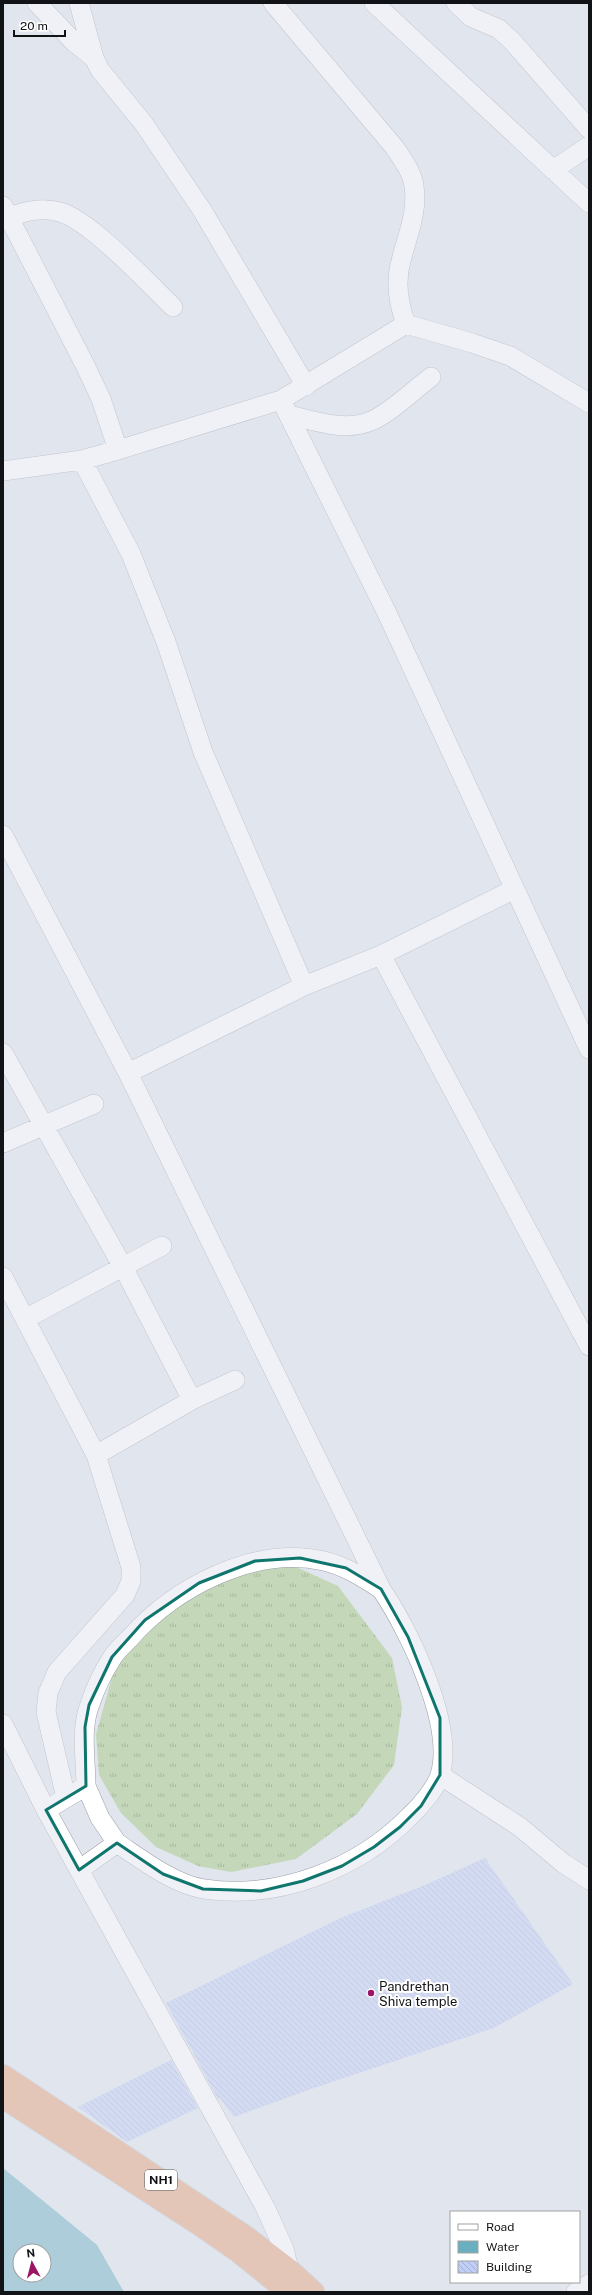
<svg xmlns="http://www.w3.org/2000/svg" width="592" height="2295" font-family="'Public Sans',sans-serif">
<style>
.grass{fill:url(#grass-tufts)}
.water{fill:#6aafbf;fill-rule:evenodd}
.building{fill:url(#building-back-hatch)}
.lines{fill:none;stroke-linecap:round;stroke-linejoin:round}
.minor-casing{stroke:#9b9ea7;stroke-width:20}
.highway-casing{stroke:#c1c2c2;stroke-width:24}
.minor{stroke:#fff;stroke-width:19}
.highway{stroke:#e79f78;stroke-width:22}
.marked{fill:none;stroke:#0f766e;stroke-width:3;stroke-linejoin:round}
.poi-dot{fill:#9b1465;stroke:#fff;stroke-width:1.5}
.labels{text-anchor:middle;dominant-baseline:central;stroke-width:4;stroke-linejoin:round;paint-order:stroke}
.shield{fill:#fff;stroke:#595a5c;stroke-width:1}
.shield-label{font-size:12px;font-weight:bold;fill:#121316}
.poi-label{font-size:13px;fill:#121316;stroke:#fff;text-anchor:start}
</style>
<defs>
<pattern id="grass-tufts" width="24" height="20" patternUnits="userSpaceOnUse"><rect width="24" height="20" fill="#c4d8b9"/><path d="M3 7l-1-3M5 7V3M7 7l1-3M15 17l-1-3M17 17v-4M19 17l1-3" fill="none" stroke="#a7b89e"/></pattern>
<pattern id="building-back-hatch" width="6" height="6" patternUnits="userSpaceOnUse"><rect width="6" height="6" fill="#c0cef6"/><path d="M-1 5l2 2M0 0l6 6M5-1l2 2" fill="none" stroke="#a4b0d2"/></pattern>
</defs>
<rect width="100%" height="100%" fill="#e1e5ee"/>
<path class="grass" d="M292,1565L338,1586L392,1658L402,1707L394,1765L357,1814L296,1859L231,1872L198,1866L156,1847L121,1813L99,1775L96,1734L115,1667L184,1597L225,1576Z"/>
<path class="water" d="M3,2168L97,2245L124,2292H3ZM20,2251H44V2275H20Z"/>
<path class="building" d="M485,1858L573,1984L494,2028L311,2089L234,2117L220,2098L218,2099L166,2003L343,1917L425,1885Z
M171,2060L198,2108L127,2142L78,2107Z"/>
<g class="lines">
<g class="minor-casing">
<path id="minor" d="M37,3L74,42L94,58
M79,3L94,58L100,70L144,124L202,210L306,386
M273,3L395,148C403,160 412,172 414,186C418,213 407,236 401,261C395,282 399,305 406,324
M374,3L589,203
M456,3L471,17L499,29L512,41L589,129
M553,170L589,146
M3,206L85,365L101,399L118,450L82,460L3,471
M9,217C26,211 42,207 60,212C91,221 148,283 173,307
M281,400L386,611L589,1049
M289,415C315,421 345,432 371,421C389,414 415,389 431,377
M118,450L281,400L406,324L472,343L510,356L589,403
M82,460L131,554L166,642L203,752L304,986
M3,835L128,1073L381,1589C409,1630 455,1725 440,1775C436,1788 420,1807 410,1816C358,1869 279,1900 204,1889C175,1885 141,1859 117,1843L79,1870
M381,955L589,1346
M3,1053L123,1267L192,1400
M128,1073L304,986L381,955L515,889
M3,1143L94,1104
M3,1277L96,1455L131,1567V1581L125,1595L57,1672L48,1693L46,1712L66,1798
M25,1319L162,1246
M96,1455L192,1400L235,1380
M3,1724L46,1810L265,2207L284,2249L289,2270
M440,1775L520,1827L563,1863L589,1880
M86,1786L100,1818L117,1843
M56,1804L86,1786C86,1760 80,1729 90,1704C95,1689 103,1672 112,1658C116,1651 124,1644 130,1638C175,1587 255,1545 324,1561C345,1566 362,1577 381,1589
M576,2292L589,2284"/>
</g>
<g class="highway-casing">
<path id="highway" d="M3,2076L247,2238L289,2270L313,2292
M3,2097L199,2224L238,2251L289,2292"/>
</g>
<use href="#minor" class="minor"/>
<use href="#highway" class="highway"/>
</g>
<path d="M0 0H592V2295H0ZM300,1558L346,1568L381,1589L408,1637L440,1718V1775L421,1806L400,1827L374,1847L342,1866L303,1881L261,1891L203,1889L163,1874L117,1843L79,1870L46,1810L86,1786L85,1727L89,1705L112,1657L145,1620L199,1583L255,1561Z" fill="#e1e5ee" fill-opacity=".55" fill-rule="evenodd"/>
<path class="marked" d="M300,1558L346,1568L381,1589L408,1637L440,1718V1775L421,1806L400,1827L374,1847L342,1866L303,1881L261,1891L203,1889L163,1874L117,1843L79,1870L46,1810L86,1786L85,1727L89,1705L112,1657L145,1620L199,1583L255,1561Z"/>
<circle class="poi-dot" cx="371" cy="1993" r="4"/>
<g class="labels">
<rect class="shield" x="145" y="2170" width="32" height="20" rx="3"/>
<g class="shield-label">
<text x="161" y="2180">NH1</text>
</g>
<g class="poi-label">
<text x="379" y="1986">Pandrethan<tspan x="379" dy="15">Shiva temple</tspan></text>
</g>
</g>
<rect width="592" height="2295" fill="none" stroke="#121316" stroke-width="8"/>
<rect x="450" y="2211" width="130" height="72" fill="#ffffff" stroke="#a0a1a2"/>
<rect x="458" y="2224" width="20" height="6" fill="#ffffff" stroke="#a0a1a2"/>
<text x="486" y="2231" font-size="12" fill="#121316">Road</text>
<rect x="458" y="2241" width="20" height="12" fill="#6aafbf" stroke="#a0a1a2"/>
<text x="486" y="2251" font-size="12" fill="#121316">Water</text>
<rect x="458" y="2261" width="20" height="12" fill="url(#building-back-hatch)" stroke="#a0a1a2"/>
<text x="486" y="2271" font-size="12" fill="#121316">Building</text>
<g transform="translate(32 2263) rotate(353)"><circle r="19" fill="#ffffff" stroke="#a0a1a2"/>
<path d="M0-3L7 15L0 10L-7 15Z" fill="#9b1465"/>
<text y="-6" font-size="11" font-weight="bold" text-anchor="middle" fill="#121316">N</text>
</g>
<path d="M14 30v6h51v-6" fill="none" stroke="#121316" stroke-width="2"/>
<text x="20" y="30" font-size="12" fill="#121316" stroke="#ffffff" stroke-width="3" paint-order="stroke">20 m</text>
</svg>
